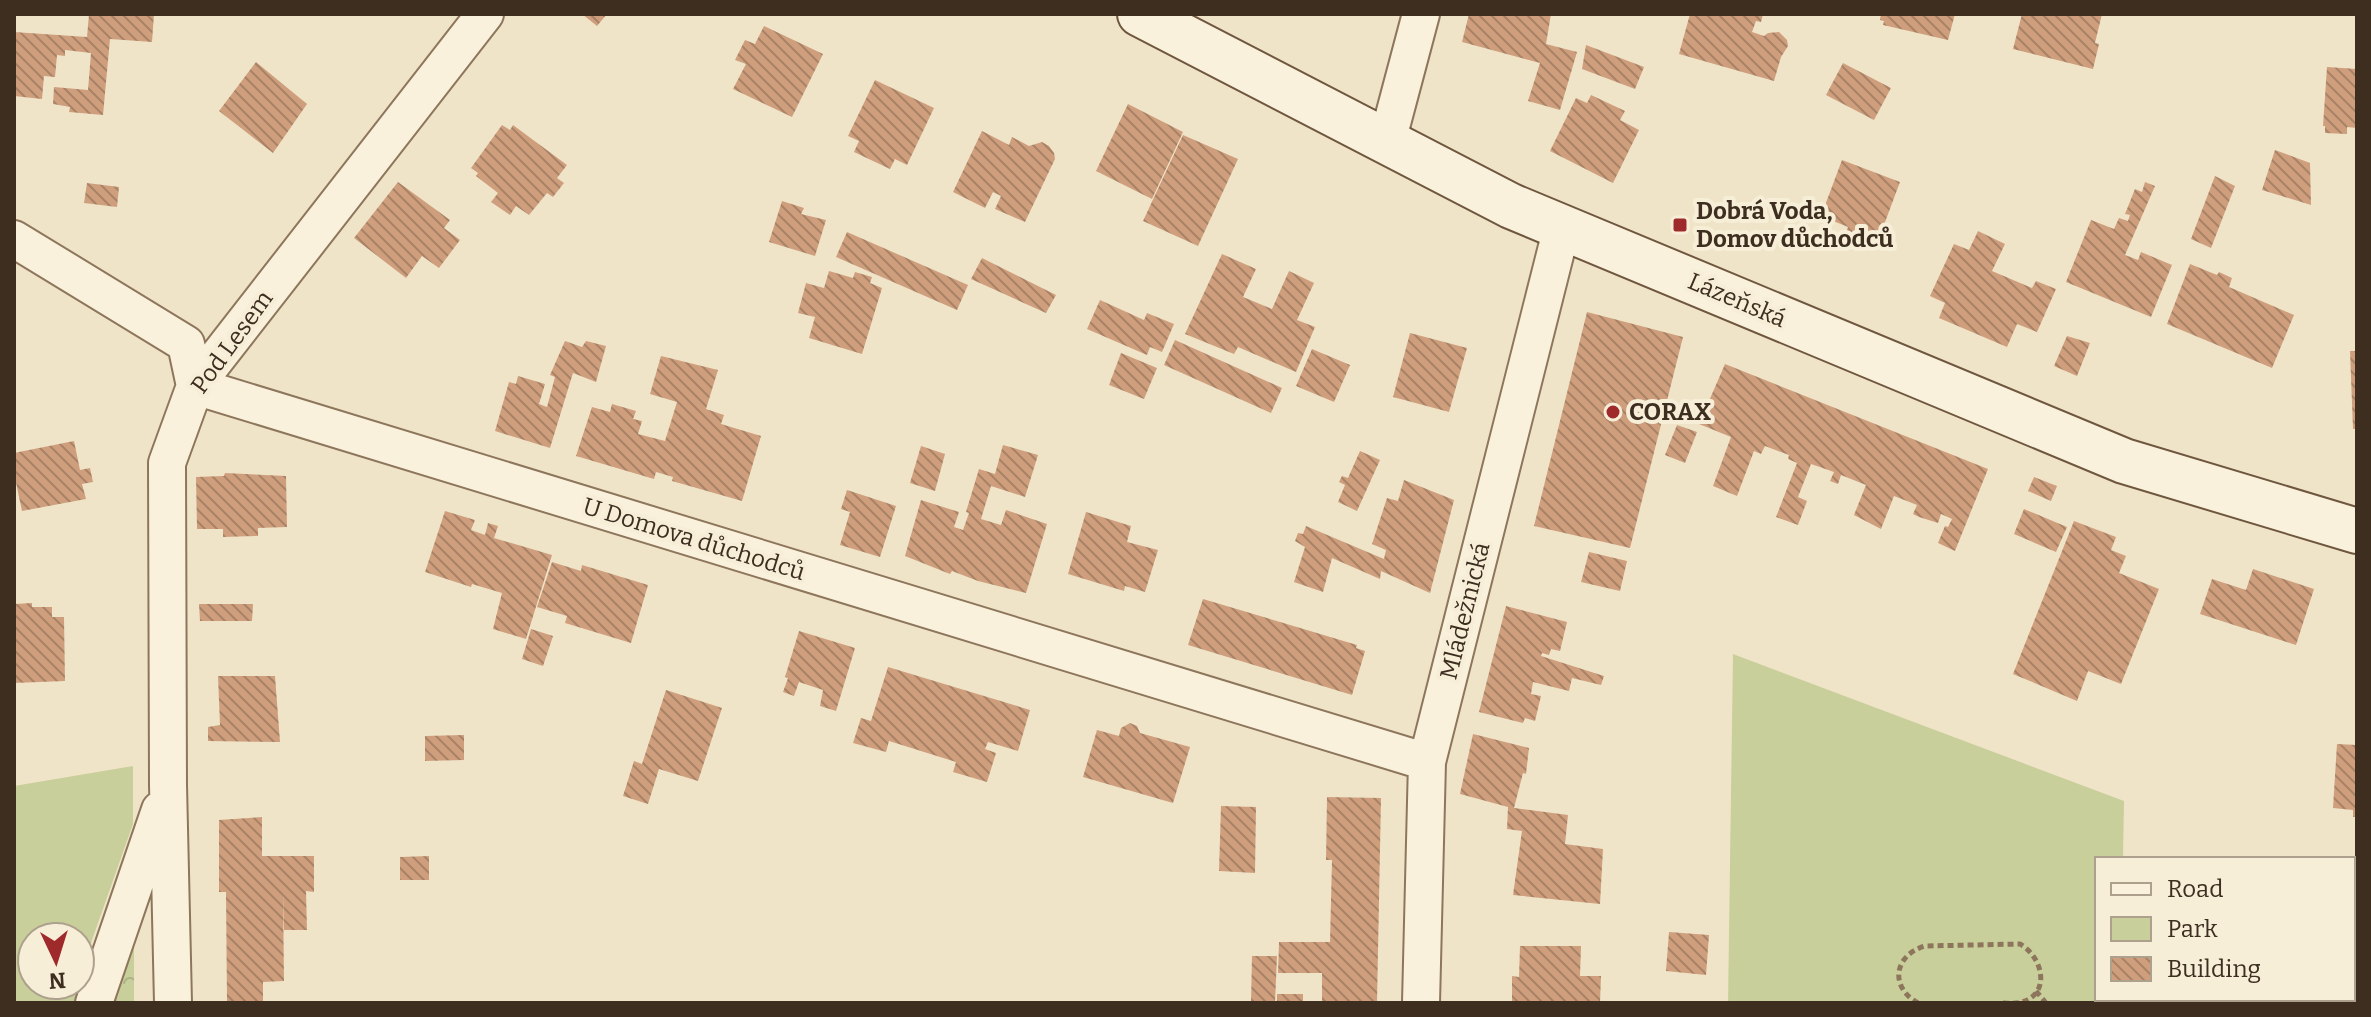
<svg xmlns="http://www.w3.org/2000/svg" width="2371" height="1017" font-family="Bitter,serif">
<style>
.green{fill:#c9cf9b}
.forest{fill:url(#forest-crowns)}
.building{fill:url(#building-back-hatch)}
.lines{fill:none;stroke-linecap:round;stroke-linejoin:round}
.street-casing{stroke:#8d765c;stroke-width:40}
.secondary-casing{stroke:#6f573f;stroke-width:48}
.path{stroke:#8d765c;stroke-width:5;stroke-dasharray:6 4;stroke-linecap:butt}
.street{stroke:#faf1dc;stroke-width:36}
.secondary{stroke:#faf1dc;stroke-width:44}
.poi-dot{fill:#9e2a2b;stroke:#f7eed8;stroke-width:3}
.labels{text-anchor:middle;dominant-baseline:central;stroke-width:8;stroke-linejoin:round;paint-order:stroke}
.poi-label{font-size:24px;font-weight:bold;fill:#3d2e20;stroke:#f7eed8;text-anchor:start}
.street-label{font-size:24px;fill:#3d2e20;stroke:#f7eed8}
</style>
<defs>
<pattern id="forest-crowns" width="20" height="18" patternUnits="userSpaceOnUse" patternTransform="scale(2)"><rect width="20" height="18" fill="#c9cf9b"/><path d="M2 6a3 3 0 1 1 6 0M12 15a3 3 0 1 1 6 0" fill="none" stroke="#aeb285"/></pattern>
<pattern id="building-back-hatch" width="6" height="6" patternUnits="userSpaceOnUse" patternTransform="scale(2)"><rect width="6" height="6" fill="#cf9f7d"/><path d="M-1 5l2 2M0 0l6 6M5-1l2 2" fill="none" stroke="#a98266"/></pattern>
</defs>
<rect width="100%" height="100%" fill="#f0e4c8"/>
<path class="green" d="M1733,654L2124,801L2123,859H2097V999H2119V1003H1728Z
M133,766V824L80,974V937H32V985H78L75,1003H14V786Z"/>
<path class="forest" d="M134,940V1003H114Z"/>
<path class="building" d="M89,14H154L152,42L110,39L103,115L69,112L70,107L53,104L54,87L88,90L91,53L65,50V56L57,55L55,77L44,76L42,99L14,96V32L87,37Z
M582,14H607L597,26Z
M1469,14H1551L1546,44L1577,52L1560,110L1528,101L1540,63L1462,42Z
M1690,14H1763L1761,22L1756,21L1752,32L1764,36L1768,33L1779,32L1787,40L1788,46L1781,57L1774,81L1679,54Z
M1881,14H1955L1948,40L1883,25L1884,21L1880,20Z
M2022,14H2102L2095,43L2099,44L2093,69L2013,49Z
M764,26L823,54L792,117L733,89L746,64L735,60L745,40L755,44Z
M1586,45L1644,67L1635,89L1582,69Z
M256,62L307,104L273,153L219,111Z
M1843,63L1891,88L1874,120L1826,95Z
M2327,67L2357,69V128L2347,127V134L2325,133V126H2323Z
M875,80L934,108L907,165L895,159L890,169L854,152L859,141L848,136Z
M1591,95L1625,111L1620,120L1639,130L1613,183L1550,151L1576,98L1587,103Z
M1128,104L1183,132L1152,199L1096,171Z
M502,125L510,130L513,125L567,165L557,178L564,183L553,197L547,193L529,215L516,206L510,215L491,202L498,193L476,176L478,173L471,168Z
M982,131L1009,145L1012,137L1029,146L1042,142L1049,146L1054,153L1055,159L1025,222L995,209L1001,196L993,192L985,208L953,192Z
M1183,135L1238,159L1198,246L1143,221Z
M2275,150L2310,163L2311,205L2262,190Z
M1842,160L1900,182L1875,249L1844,238L1848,227L1821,216Z
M2215,176L2235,186L2211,248L2191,239Z
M398,182L450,220L444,228L460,240L439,268L422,256L406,278L354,238Z
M2145,182L2155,186L2125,255L2138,260L2141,252L2172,265L2151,317L2066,282L2091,220L2114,229L2119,218L2128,221L2130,215L2125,214L2135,189L2142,192Z
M87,183L119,187L117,207L84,203Z
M782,201L804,208L801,214L826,220L815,256L769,242Z
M1978,231L2005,244L1992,271L2032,288L2036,281L2056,289L2037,332L2017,324L2007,347L1939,318L1945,303L1930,296L1954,244L1969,250Z
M847,232L968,285L957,310L836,257Z
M1222,254L1256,269L1243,297L1272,309L1289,271L1314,283L1297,320L1315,327L1296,372L1238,347L1234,354L1185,334Z
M982,258L1056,295L1046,313L971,279Z
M2190,264L2217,275L2219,272L2232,278L2229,287L2294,315L2272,368L2167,324Z
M829,271L853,278L855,272L872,277L870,283L882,288L862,354L809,338L815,317L798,313L806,283L824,288Z
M1100,300L1144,320L1147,313L1174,324L1162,352L1150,347L1147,355L1087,329Z
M1587,312L1683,337L1630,548L1534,526Z
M1410,333L1467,348L1449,412L1393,397Z
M2067,336L2090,343L2077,376L2054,366Z
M1175,340L1282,388L1271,413L1164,365Z
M565,341L582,347L586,341L606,346L596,382L573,373L550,448L495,431L509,382L516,384L518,376L545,384L539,404L547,407L555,377L550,375Z
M1312,349L1350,365L1334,402L1296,386Z
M2350,351H2357V429H2353Z
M1121,353L1157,368L1144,399L1109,385Z
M661,356L718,370L706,409L724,415L721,424L761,436L742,501L672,481L673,477L656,472L654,479L576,456L592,407L610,412L612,404L636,411L633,419L642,421L638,434L665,441L677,402L650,394Z
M1725,364L1988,469L1955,551L1938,543L1945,526L1948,527L1952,519L1941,514L1938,523L1919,517L1913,514L1917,505L1894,496L1881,529L1854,515L1866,485L1841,475L1838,484L1830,481L1834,472L1811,464L1798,497L1807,501L1798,525L1776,517L1797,463L1788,459L1789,455L1765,446L1761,454L1754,451L1737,496L1713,486L1731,437L1699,424Z
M1677,425L1697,432L1685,463L1665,455Z
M74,441L80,470L90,468L93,482L82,484L86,499L22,511L14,473V453Z
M1003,445L1038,455L1025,497L991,486L981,519L1001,525L1006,510L1047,524L1026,593L978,581L952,571L950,574L905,556L921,500L959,512L954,527L963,530L969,513L966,512L979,469L995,474Z
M921,446L945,454L935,491L910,483Z
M1360,451L1380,460L1357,511L1338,502L1345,485L1339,482L1342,476L1348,478Z
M225,473L286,476L287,527L258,528V536L223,537V529H197L196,477L224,476Z
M2034,477L2057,486L2051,501L2028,491Z
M1404,480L1454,500L1430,593L1381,571L1380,579L1332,558L1323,592L1294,582L1305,547L1295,541L1298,533L1303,534L1306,526L1384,559L1386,550L1372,544L1387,498L1398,501Z
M847,490L896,506L880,557L840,545L850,512L841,509Z
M2024,509L2067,527L2056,552L2014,534Z
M445,511L475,520L471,530L485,535L488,523L498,526L494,538L552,555L526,639L493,629L502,593L472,584L471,587L425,572Z
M1086,512L1131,526L1127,542L1158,550L1145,592L1125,586L1124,591L1068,574Z
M2074,521L2116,537L2111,550L2126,556L2119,573L2159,589L2121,684L2088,671L2077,701L2013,674Z
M1589,552L1627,561L1620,591L1581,582Z
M552,562L581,571L582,565L648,585L631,643L565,623L567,616L537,607Z
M2253,569L2314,589L2296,645L2200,614L2212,579L2246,590Z
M1203,599L1357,645L1356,648L1365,651L1352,695L1188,645Z
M32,603V607H52V617H64L65,681L14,683V604Z
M199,604H253L252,621H200Z
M1506,606L1567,622L1560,651L1551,649L1549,655L1542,653L1541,656L1604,676L1601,685L1572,678L1569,691L1533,682L1531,694L1541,696L1535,721L1525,718L1523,723L1479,712Z
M531,629L553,636L543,666L522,659Z
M799,631L855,648L836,711L820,706L823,690L799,682L794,696L783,692L788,678L785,677Z
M888,667L1030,710L1018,751L988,742L985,749L996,753L987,782L953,772L956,762L889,741L886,752L853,743L861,718L871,721Z
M218,676H275L280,742L208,741V727L220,725Z
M666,690L722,708L698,781L659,769L648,804L623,796L634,761L642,764Z
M1130,723L1137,726L1140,733L1190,747L1173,803L1083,777L1097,730L1119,736L1121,728Z
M1473,734L1529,748L1526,774L1523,773L1514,808L1568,815L1565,844L1603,849L1600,904L1513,895L1522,831L1507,829L1508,807L1460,794Z
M464,735V760L425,761V736Z
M2337,744L2357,745V817H2353V810L2333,808Z
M1327,797L1381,798L1377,1003H1322V973H1278L1279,942H1330L1332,860H1326Z
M1221,806L1256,807L1255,873L1219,871Z
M262,817V856H314V892L306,891L307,930H284L283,892L284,981L263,982V1003H227L226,892H219V820Z
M429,856V880H400V857Z
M1669,932L1709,935L1706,975L1666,971Z
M1520,946H1581L1580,976H1601L1600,1003H1512V976L1519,977Z
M1252,956H1277L1275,1003H1251Z
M1277,994H1303V1003H1277Z
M2220,999H2297L2296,1003H2220Z"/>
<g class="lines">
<g class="street-casing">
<path id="street" d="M1387,142L1421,14
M14,239L186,344L195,386
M195,386L1427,762
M94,1003L160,810
M173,1003L168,785L167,463L195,386L485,14
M1421,1003L1427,762L1562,227"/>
</g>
<g class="secondary-casing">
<path id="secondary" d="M1140,14L1511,206L2124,461L2357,531"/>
</g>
<path class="path" d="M2036,991L2046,1003
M1918,1003C1889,987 1894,955 1925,946L2020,944C2042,956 2052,993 2022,1002C2016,1004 2009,1003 2002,1003"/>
<use href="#street" class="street"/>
<use href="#secondary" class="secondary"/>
</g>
<g class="poi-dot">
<rect x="1672" y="217" width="16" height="16" rx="4"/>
<circle cx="1613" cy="412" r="8"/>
</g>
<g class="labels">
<g class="poi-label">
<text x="1696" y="211">Dobrá Voda,<tspan x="1696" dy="28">Domov důchodců</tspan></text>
<text x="1629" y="412">CORAX</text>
</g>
<g class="street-label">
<text transform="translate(1737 300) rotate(23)">Lázeňská</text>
<text transform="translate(232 342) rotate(-54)">Pod Lesem</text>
<text transform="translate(694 539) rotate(17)">U Domova důchodců</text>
<text transform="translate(1465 611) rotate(-76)">Mládežnická</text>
</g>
</g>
<rect width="2371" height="1017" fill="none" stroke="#3d2e20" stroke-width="32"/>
<rect x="2095" y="857" width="260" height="144" fill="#f7eed8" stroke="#ada18e" stroke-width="2"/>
<rect x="2111" y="883" width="40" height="12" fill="#faf1dc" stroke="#ada18e" stroke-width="2"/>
<text x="2167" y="897" font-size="24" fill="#3d2e20">Road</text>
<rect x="2111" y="917" width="40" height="24" fill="#c9cf9b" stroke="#ada18e" stroke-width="2"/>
<text x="2167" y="937" font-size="24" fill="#3d2e20">Park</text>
<rect x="2111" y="957" width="40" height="24" fill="url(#building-back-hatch)" stroke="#ada18e" stroke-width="2"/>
<text x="2167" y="977" font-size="24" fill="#3d2e20">Building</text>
<g transform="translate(56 961) rotate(176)"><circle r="38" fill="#f7eed8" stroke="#ada18e" stroke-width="2"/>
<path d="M0-6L14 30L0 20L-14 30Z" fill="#9e2a2b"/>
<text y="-12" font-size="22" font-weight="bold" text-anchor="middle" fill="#3d2e20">N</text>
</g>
</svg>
